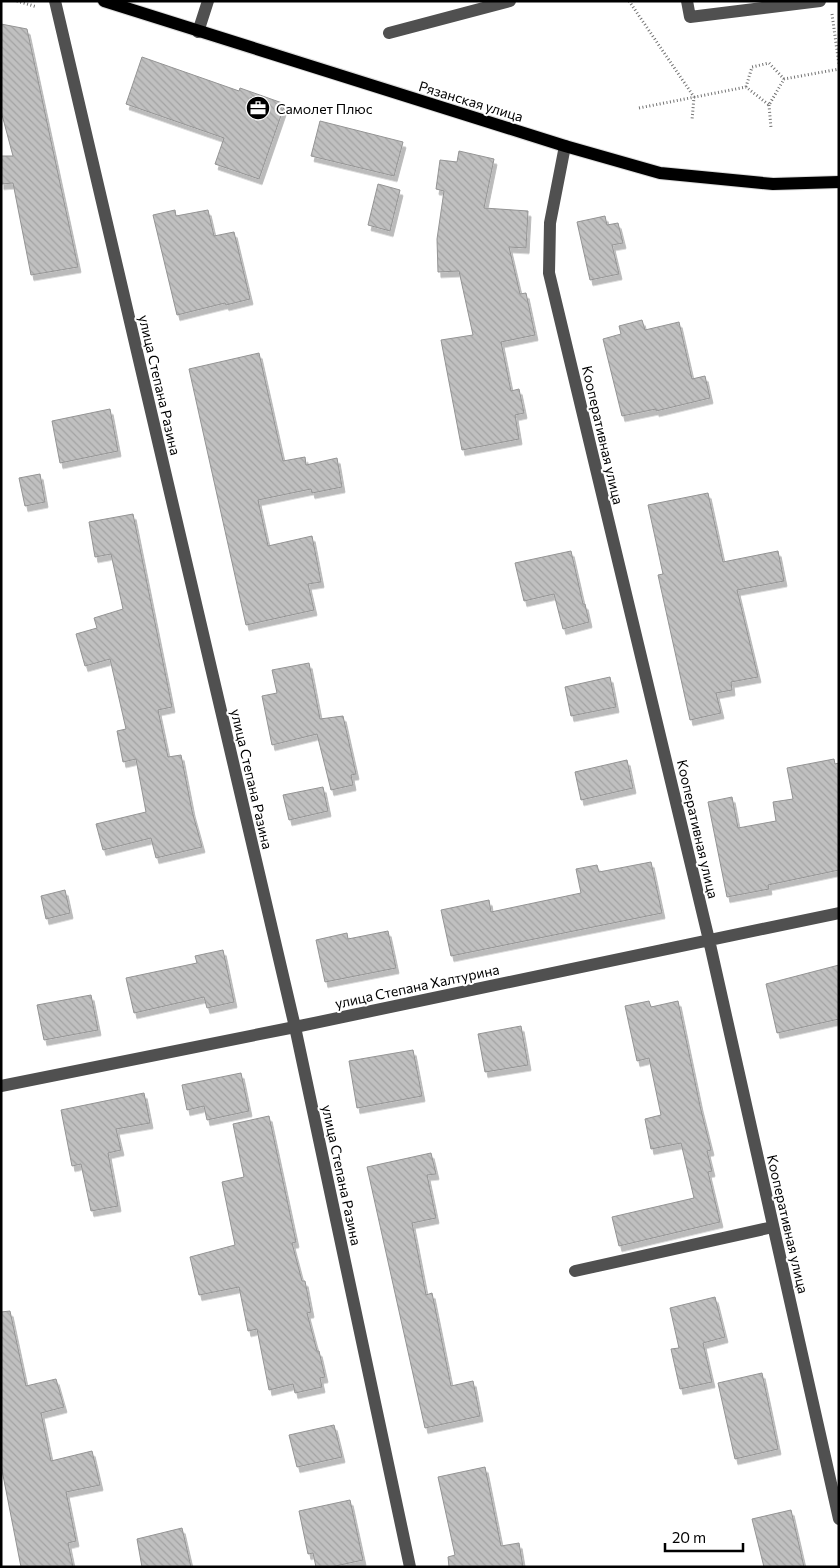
<svg xmlns="http://www.w3.org/2000/svg" width="840" height="1568" font-family="Commissioner,sans-serif">
<style>
.building{fill:url(#building-back-hatch);stroke:#949494;filter:url(#shadow)}
.lines{fill:none;stroke-linecap:round;stroke-linejoin:round}
.major-casing{stroke:#dbdbdb;stroke-width:14}
.path{stroke:#727272;stroke-width:3;stroke-dasharray:1 2.5;stroke-linecap:butt}
.minor{stroke:#505050;stroke-width:12}
.major{stroke:#000;stroke-width:12}
.labels{text-anchor:middle;dominant-baseline:central;stroke-width:4;stroke-linejoin:round;paint-order:stroke}
.street-label{font-size:14px;fill:#000;stroke:#fff}
.poi-label{font-size:14px;fill:#000;stroke:#fff;text-anchor:start}
</style>
<defs>
<pattern id="building-back-hatch" width="6" height="6" patternUnits="userSpaceOnUse" patternTransform="scale(1.25)"><rect width="6" height="6" fill="#c0c0c0"/><path d="M-1 5l2 2M0 0l6 6M5-1l2 2" fill="none" stroke="#a3a3a3"/></pattern>
<filter id="shadow"><feDropShadow dx="3" dy="5.5" stdDeviation="0" flood-color="#0004"/></filter>
</defs>
<rect width="100%" height="100%" fill="#fff"/>
<path class="building" d="M1,24L27,29L78,267L31,275L13,183L1,184V156H13L1,111Z
M142,57L239,91L240,88L285,104L259,179L215,164L224,138L126,104Z
M320,121L403,142L394,176L311,156Z
M459,151L494,159L484,208L528,211L526,248L509,247L520,294L526,293L535,335L501,342L511,391L519,389L524,413L515,415L519,439L462,450L441,340L473,335L459,271L438,272L437,239L444,191L436,189L440,160L457,162Z
M378,184L400,190L390,231L368,225Z
M175,210L176,216L208,210L214,236L234,232L250,299L226,305L225,303L177,315L153,215Z
M605,216L607,225L618,223L623,243L612,245L619,274L590,280L577,222Z
M642,320L645,330L679,322L692,379L705,376L710,398L656,411V409L622,416L603,339L621,334L619,326Z
M259,353L283,461L305,457L306,465L337,458L342,487L312,493L311,489L258,500L268,546L312,536L321,582L308,584L314,610L246,625L189,369Z
M110,409L118,451L60,463L52,421Z
M40,474L45,502L25,506L19,478Z
M708,493L723,562L778,551L784,581L737,590L758,677L731,682L732,690L716,693L721,713L690,720L658,575L663,574L648,505Z
M133,514L172,707L158,710L168,757L181,755L192,811L202,847L156,858L151,838L103,850L96,824L146,812L136,759L123,762L117,731L126,729L110,659L85,666L76,634L97,628L94,618L123,609L111,554L95,557L89,522Z
M571,551L583,604H585L589,622L563,629L554,594L524,601L515,563Z
M309,663L320,719L343,716L356,774L351,775L353,785L331,790L317,734L272,745L262,696L277,693L272,670Z
M610,677L616,707L571,716L565,687Z
M834,759L835,764L839,763V870L768,885L769,889L727,897L708,802L732,797L738,828L776,821L773,802L793,799L787,768Z
M627,760L633,788L581,800L575,772Z
M323,787L328,811L289,820L283,795Z
M651,862L662,913L451,956L441,910L489,900L491,912L581,893L576,869L597,865L599,872Z
M65,890L70,913L46,919L41,896Z
M388,931L396,968L325,982L316,940L347,933L348,939Z
M223,950L234,1002L207,1008L204,997L134,1013L126,978L197,963L195,956Z
M839,965V1019L777,1033L766,984Z
M91,995L98,1030L44,1040L37,1005Z
M649,1001L651,1007L678,1001L700,1106L711,1150L707,1151L712,1171L708,1172L720,1222L619,1246L612,1217L694,1198L681,1143L651,1149L645,1119L661,1115L649,1058L637,1061L625,1006Z
M521,1026L528,1065L485,1072L478,1034Z
M413,1050L422,1096L357,1108L349,1061Z
M241,1073L249,1111L207,1120L204,1106L187,1110L182,1085Z
M144,1093L150,1123L116,1129L121,1150L108,1153L118,1206L91,1211L81,1164L72,1166L61,1110Z
M269,1116L296,1242L292,1243L302,1281H305L311,1312L307,1313L317,1351H319L325,1377L320,1378L322,1387L295,1393L293,1384L269,1390L257,1329L248,1331L239,1287L199,1295L190,1257L235,1245L222,1182L244,1177L233,1124Z
M431,1153L436,1174L427,1175L436,1218L412,1223L426,1295L432,1293L451,1386L473,1381L480,1416L425,1428L367,1167Z
M715,1297L725,1337L703,1343L712,1382L680,1389L671,1349L679,1348L670,1308Z
M10,1311L26,1386L56,1379L64,1407L41,1413L51,1461L92,1451L100,1485L66,1492L76,1541L68,1543L73,1567H21L1,1465V1312Z
M762,1373L778,1449L735,1459L718,1383Z
M334,1425L342,1457L297,1467L289,1435Z
M485,1467L501,1546L519,1543L523,1567H449L448,1557L455,1555L438,1477Z
M350,1500L363,1560L331,1567H316L313,1553L308,1554L299,1511Z
M791,1510L804,1567H764L752,1519Z
M182,1528L191,1567H142L137,1539Z"/>
<g class="lines">
<g class="major-casing">
<path id="major" d="M104,1L565,146L660,173L773,184L839,182"/>
</g>
<path class="path" d="M17,1L37,7
M629,1L694,97L692,120
M832,14L839,65
M746,87L752,67L769,63L784,79
M769,105L771,128
M639,108L746,87L769,105L784,79L839,69"/>
<path class="minor" d="M55,1L295,1027L410,1567
M687,1L690,17L820,1
M198,32L208,1
M389,33L510,1
M565,146L550,223L549,273L709,940L839,1519
M1,1086L295,1027L839,913
M575,1271L773,1227"/>
<use href="#major" class="major"/>
</g>
<defs>
<g id="office-disc" transform="scale(1.25)"><circle r="9.5" fill="#000" stroke="#fff"/><path d="M-6-3h4V-5.5h4V-3h4V5H-6ZM-1-4.5V-3h2v-1.5ZM-6 0V1H6V0Z" fill="#fff"/></g>
</defs>
<g fill-rule="evenodd">
<use href="#office-disc" x="258" y="108"/>
</g>
<g class="labels">
<g class="street-label">
<text transform="translate(471 101) rotate(17)">Рязанская улица</text>
<text transform="translate(160 385) rotate(77)">улица Степана Разина</text>
<text transform="translate(603 435) rotate(77)">Кооперативная улица</text>
<text transform="translate(252 779) rotate(77)">улица Степана Разина</text>
<text transform="translate(698 829) rotate(77)">Кооперативная улица</text>
<text transform="translate(417 986) rotate(-12)">улица Степана Халтурина</text>
<text transform="translate(342 1175) rotate(78)">улица Степана Разина</text>
<text transform="translate(788 1224) rotate(77)">Кооперативная улица</text>
</g>
<g class="poi-label">
<text x="276" y="108">Самолет Плюс</text>
</g>
</g>
<rect width="840" height="1568" fill="none" stroke="#000000" stroke-width="5"/>
<path d="M665 1543v8h78v-8" fill="none" stroke="#000000" stroke-width="2.5"/>
<text x="672" y="1543" font-size="15" fill="#000000" stroke="#ffffff" stroke-width="4" paint-order="stroke">20 m</text>
</svg>
